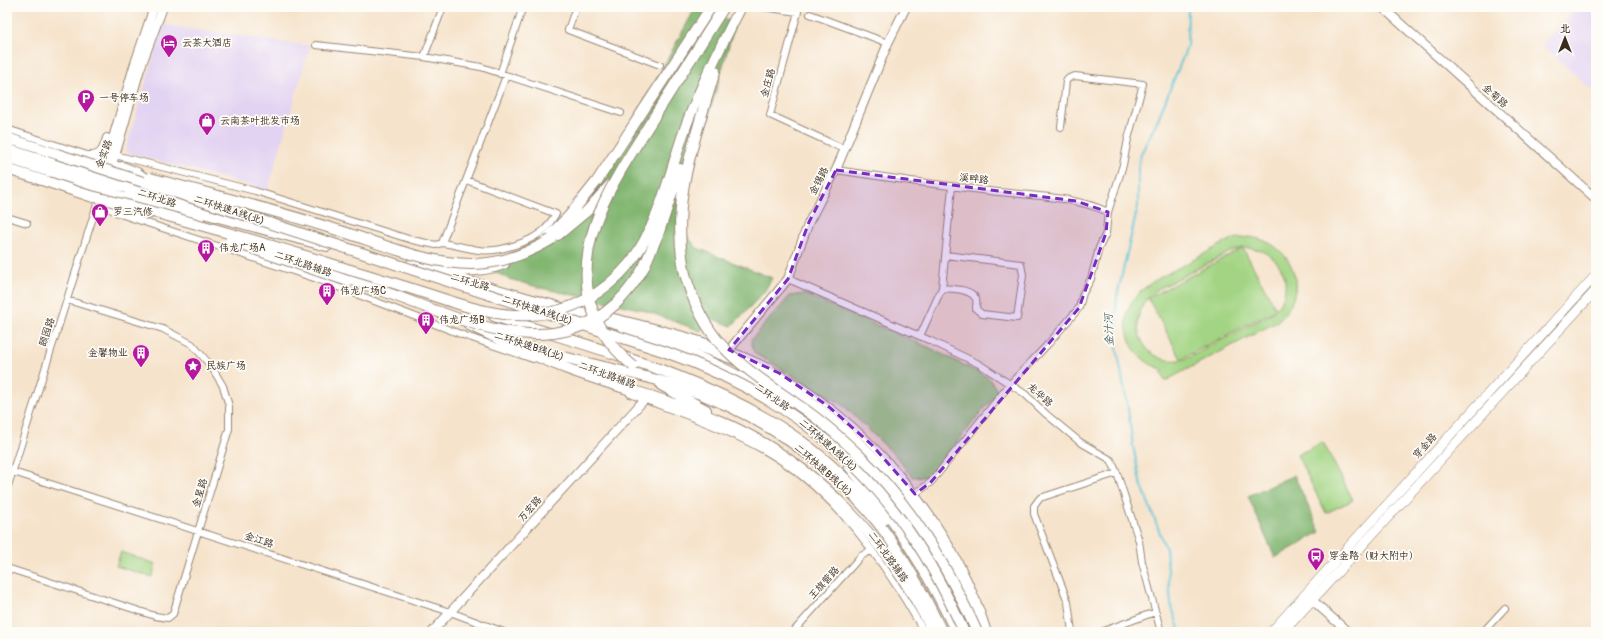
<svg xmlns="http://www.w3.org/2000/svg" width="1603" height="639" font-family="Pangolin,'LXGW WenKai TC',sans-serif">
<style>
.built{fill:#e3d3f2}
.green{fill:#a3d483;stroke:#6f7f50;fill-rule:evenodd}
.forest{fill:#82b671;stroke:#5e7048}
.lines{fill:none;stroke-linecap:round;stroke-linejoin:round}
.stream{stroke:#5cc4d9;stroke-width:2}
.minor-casing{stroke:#988674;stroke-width:8}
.tertiary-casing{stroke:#988674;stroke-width:10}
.secondary-casing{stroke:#988674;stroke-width:10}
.primary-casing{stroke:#988674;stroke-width:12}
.trunk-casing{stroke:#988674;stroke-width:12}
.minor{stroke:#fff;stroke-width:6}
.tertiary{stroke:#fff;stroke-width:8}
.secondary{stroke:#fff;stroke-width:9}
.primary{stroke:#fff;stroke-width:10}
.trunk{stroke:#fff;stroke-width:10}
.trunk-bridge-casing{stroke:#988674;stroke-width:12;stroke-linecap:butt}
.trunk-bridge{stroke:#fff;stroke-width:10}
.marked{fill:#7b2cbf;fill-opacity:0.2;stroke:#7b2cbf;stroke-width:3;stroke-dasharray:8 5;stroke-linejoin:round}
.labels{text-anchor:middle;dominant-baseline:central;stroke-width:3.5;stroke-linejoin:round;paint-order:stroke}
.poi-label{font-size:10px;fill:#3b2a1e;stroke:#fdfcf7;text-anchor:start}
.street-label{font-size:10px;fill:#3b2a1e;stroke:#fdfcf7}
.water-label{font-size:11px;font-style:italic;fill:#47605f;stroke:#fdfcf7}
</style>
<rect width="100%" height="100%" fill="#fdfcf7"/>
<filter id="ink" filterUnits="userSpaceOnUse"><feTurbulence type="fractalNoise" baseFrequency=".025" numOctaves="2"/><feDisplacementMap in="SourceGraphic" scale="8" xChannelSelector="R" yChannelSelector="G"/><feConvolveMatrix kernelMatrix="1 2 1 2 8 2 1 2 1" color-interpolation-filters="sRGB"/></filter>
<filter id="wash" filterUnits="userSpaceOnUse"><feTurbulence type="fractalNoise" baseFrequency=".012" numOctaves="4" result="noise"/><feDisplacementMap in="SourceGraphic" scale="16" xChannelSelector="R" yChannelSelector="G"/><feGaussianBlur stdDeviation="0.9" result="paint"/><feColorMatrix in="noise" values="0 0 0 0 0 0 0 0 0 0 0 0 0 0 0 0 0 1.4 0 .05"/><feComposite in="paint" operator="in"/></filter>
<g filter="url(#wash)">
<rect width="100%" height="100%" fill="#f6e3cb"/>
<path class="built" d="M1577,7H1596V94L1542,45Z
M163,25L310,46L268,190L125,152Z"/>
<path class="green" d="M1249,237C1294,242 1313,294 1275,323L1165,381L1161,372L1164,370C1148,365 1134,355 1129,338C1116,298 1151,282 1180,267C1195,259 1211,250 1226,242L1233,239ZM1242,248C1276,246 1299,281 1276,309L1243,248L1148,298L1181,359L1275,310L1269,315C1249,326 1229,336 1210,346C1200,351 1190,359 1179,360C1138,365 1122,312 1158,289L1230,252Z
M804,294L928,347L989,378L998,392L929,476L912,477L896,456L842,404L754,353L751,340L790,296Z
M1323,442L1353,500L1326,513L1297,455Z
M121,552L156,564L152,577L116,566Z"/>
<path class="forest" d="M696,7H701L735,24L686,194L684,232L697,248L772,278L764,292L732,326L707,317L701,331L640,309L541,288L509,279L485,267L526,247L563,222L602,178Z
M1294,475L1320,532L1275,558L1248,496Z"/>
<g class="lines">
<path class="stream" d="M1180,632L1171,604L1166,549L1140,481L1133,446L1128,409L1117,349L1116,311L1117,296L1138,206V169L1141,154L1158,119L1187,47L1188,7"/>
</g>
</g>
<g filter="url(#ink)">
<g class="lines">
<g class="minor-casing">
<path id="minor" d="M576,7L568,30L660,65
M762,7L798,12L770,115L844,149
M810,14L888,43
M316,45L424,57L481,67L621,113
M424,57L443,7
M500,74L523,7
M7,129L124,167
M115,155L255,191L412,240L436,245L442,243L506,76
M836,170C887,178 938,185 989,191C1026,195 1074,196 1108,212
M237,205L271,219
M108,208L120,214L317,279L463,335L533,359
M7,217L27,223
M442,243C455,245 466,248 479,250C497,253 532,242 545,229C549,225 552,219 556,214L466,180
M788,279L931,341L979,364L1025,394L1046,414L1080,442L1111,460L1117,473L1139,541L1142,562L1161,632
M942,288C951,289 971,288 976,299C977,302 976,305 976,309L982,314L1017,318L1023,275L1021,264L945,255
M601,314C655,327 712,340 762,364C865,415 954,522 988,632
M920,336L942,288L952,187
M630,394C676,412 724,427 767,452C836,492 886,564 924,632
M7,470L450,612L504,632
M7,489L100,195
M915,494L931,482L1010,384L1049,343L1079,308L1083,293L1091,279L1099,248L1106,233L1108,212L1123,165L1128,139L1143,84L1075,76L1069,78L1066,81L1061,127
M7,568L155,616L168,618L173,614L229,429V406L223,386L211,366L192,344L163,329L67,300
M793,632L861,556L872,550
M1072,632L1068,602L1034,514V506L1040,498L1117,473
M1101,632L1155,612
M1483,632L1505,608"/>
</g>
<g class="tertiary-casing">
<path id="tertiary" d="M1382,7L1596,199
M89,156C102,157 104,148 107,138
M106,169L108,155L134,66L154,7
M104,181L115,156L140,69L163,7
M729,350L788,279L809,222L836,170L888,43L906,7
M1311,599L1348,632
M432,632L644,400"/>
</g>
<g class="secondary-casing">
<path id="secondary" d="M1271,632L1596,275
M1283,632L1596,290"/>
</g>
<g class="primary-casing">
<path id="primary" d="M7,149L207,214L327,246
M7,158L110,191
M122,167L137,173L151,183
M127,197L199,220
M103,203L132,213H150
M438,273L522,297
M494,316C597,349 712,377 801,441C832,463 859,491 884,520
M623,329C679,348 734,368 782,404
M849,466C893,516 928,571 956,632"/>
</g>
<g class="trunk-casing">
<path id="trunk" d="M7,138L57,154
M7,169L48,182
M102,188L136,204
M558,235L587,211L611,184
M543,242L569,216L597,181L711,7
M630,263C661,223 670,169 687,123C702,83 721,45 741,7
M410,265C440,271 475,275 504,264
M644,267L659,232L680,169
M685,274C669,201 695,140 715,71
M340,275L447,315
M515,295C557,307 599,318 641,330C676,339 710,349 743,363C822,398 905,478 948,554C962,578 973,605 981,632
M469,325C502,340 534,357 568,369C619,388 671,400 720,421C815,462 888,540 933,632
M532,348C581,364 632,371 681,387C757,412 828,460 878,523C904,556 924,594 942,632
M661,385L706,410"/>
</g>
<use href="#minor" class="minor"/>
<use href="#tertiary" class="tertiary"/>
<use href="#secondary" class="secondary"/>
<use href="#primary" class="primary"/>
<use href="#trunk" class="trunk"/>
<g class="trunk-bridge-casing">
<path id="trunk-bridge" d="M57,154L663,351C765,387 851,444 912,536C933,566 949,599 964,632
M150,178C212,194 273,210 334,229C378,242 425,264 472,264C500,264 527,254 552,239
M48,182L93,197
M88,195C175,217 262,242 347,269C375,277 403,286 431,295C464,306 496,317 531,315C571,313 605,293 630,263
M230,241L348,281
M685,274C705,346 741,365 798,405C821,420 841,438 861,457C912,506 948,567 977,632
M440,312C519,343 596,352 644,267
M633,366C609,346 594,324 588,293C578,229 619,173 651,122C676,83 700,45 724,7"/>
</g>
<use href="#trunk-bridge" class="trunk-bridge"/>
</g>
</g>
<path class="marked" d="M836,170L1076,201L1108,212L1106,233L1079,308L931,482L915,494L872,445L828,406L779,373L729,350L788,279L809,222Z"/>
<defs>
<g id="hotel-pin" transform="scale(0.9)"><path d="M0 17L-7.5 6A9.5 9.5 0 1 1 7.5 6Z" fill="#b5179e" stroke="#fdfcf7"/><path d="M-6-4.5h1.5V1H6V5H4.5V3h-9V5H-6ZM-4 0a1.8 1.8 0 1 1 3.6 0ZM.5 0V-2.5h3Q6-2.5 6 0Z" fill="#fff"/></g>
<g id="parking-pin" transform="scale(0.9)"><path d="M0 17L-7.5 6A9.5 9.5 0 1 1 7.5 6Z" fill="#b5179e" stroke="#fdfcf7"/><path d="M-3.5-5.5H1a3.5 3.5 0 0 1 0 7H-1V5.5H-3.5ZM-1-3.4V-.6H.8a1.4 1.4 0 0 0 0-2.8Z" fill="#fff"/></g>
<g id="shop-pin" transform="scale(0.9)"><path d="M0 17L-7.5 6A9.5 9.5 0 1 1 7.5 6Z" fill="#b5179e" stroke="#fdfcf7"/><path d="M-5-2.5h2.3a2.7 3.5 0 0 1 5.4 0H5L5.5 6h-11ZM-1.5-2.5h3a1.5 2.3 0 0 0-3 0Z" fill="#fff"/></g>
<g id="building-pin" transform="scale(0.9)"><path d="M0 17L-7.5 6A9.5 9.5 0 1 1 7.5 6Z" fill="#b5179e" stroke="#fdfcf7"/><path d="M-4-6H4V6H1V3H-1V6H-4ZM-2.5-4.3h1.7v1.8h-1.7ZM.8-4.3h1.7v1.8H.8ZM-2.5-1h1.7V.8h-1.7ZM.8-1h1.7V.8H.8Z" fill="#fff"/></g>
<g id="sight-pin" transform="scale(0.9)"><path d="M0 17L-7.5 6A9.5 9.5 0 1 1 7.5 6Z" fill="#b5179e" stroke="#fdfcf7"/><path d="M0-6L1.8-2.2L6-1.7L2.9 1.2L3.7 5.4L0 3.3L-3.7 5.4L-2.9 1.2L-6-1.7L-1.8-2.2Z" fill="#fff"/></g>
<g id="bus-pin" transform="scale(0.9)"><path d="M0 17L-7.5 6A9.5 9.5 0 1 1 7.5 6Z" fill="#b5179e" stroke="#fdfcf7"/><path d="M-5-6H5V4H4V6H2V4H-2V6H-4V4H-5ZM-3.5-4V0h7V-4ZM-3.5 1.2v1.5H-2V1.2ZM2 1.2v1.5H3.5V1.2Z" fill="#fff"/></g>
</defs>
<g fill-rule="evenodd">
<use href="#hotel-pin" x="169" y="43"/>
<use href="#parking-pin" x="86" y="98"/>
<use href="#shop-pin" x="207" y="121"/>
<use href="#shop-pin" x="100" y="212"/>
<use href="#building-pin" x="206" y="248"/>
<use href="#building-pin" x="327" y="291"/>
<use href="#building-pin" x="426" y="320"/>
<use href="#building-pin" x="141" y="353"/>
<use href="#sight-pin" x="193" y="366"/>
<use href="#bus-pin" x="1316" y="556"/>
</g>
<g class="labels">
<g class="poi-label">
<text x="182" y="43">云茶大酒店</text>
<text x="99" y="98">一号停车场</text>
<text x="220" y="121">云南茶叶批发市场</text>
<text x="113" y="212">罗三汽修</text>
<text x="219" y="248">伟龙广场A</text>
<text x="340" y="291">伟龙广场C</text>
<text x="439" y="320">伟龙广场B</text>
<text x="128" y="353" text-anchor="end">金馨物业</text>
<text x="206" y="366">民族广场</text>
<text x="1329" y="556">穿金路（财大附中）</text>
</g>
<g class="street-label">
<text transform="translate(768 83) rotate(-75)">金庄路</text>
<text transform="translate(1495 96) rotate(42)">金菊路</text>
<text transform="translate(104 154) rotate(-69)">金实路</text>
<text transform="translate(974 179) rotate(7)">溪畔路</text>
<text transform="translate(819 181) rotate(-63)">金锡路</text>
<text transform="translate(157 198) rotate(18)">二环北路</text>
<text transform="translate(229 210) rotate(18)">二环快速A线(北)</text>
<text transform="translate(303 264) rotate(19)">二环北路辅路</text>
<text transform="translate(470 282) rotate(16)">二环北路</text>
<text transform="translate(537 310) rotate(18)">二环快速A线(北)</text>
<text transform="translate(47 332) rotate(-72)">颐园路</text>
<text transform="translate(529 346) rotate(18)">二环快速B线(北)</text>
<text transform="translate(607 375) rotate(20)">二环北路辅路</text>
<text transform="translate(1040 395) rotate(42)">龙华路</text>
<text transform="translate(772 397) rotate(35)">二环北路</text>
<text transform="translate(828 445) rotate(41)">二环快速A线(北)</text>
<text transform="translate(1425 446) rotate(-48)">穿金路</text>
<text transform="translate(823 470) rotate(41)">二环快速B线(北)</text>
<text transform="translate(200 493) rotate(-74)">金星路</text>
<text transform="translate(530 509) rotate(-48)">万宏路</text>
<text transform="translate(259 540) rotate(18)">金江路</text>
<text transform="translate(888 557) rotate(54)">二环北路辅路</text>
<text transform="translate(824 583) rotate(-48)">王旗营路</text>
</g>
<g class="water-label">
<text transform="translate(1109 330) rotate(-92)">金汁河</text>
</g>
</g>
<rect width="1603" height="639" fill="none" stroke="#fdfcf7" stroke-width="24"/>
<g transform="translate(1565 38)" stroke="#fdfcf7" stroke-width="3" paint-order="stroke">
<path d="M0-3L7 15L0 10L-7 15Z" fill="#3b2a1e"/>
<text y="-6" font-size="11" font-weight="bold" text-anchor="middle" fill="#3b2a1e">北</text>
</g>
</svg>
